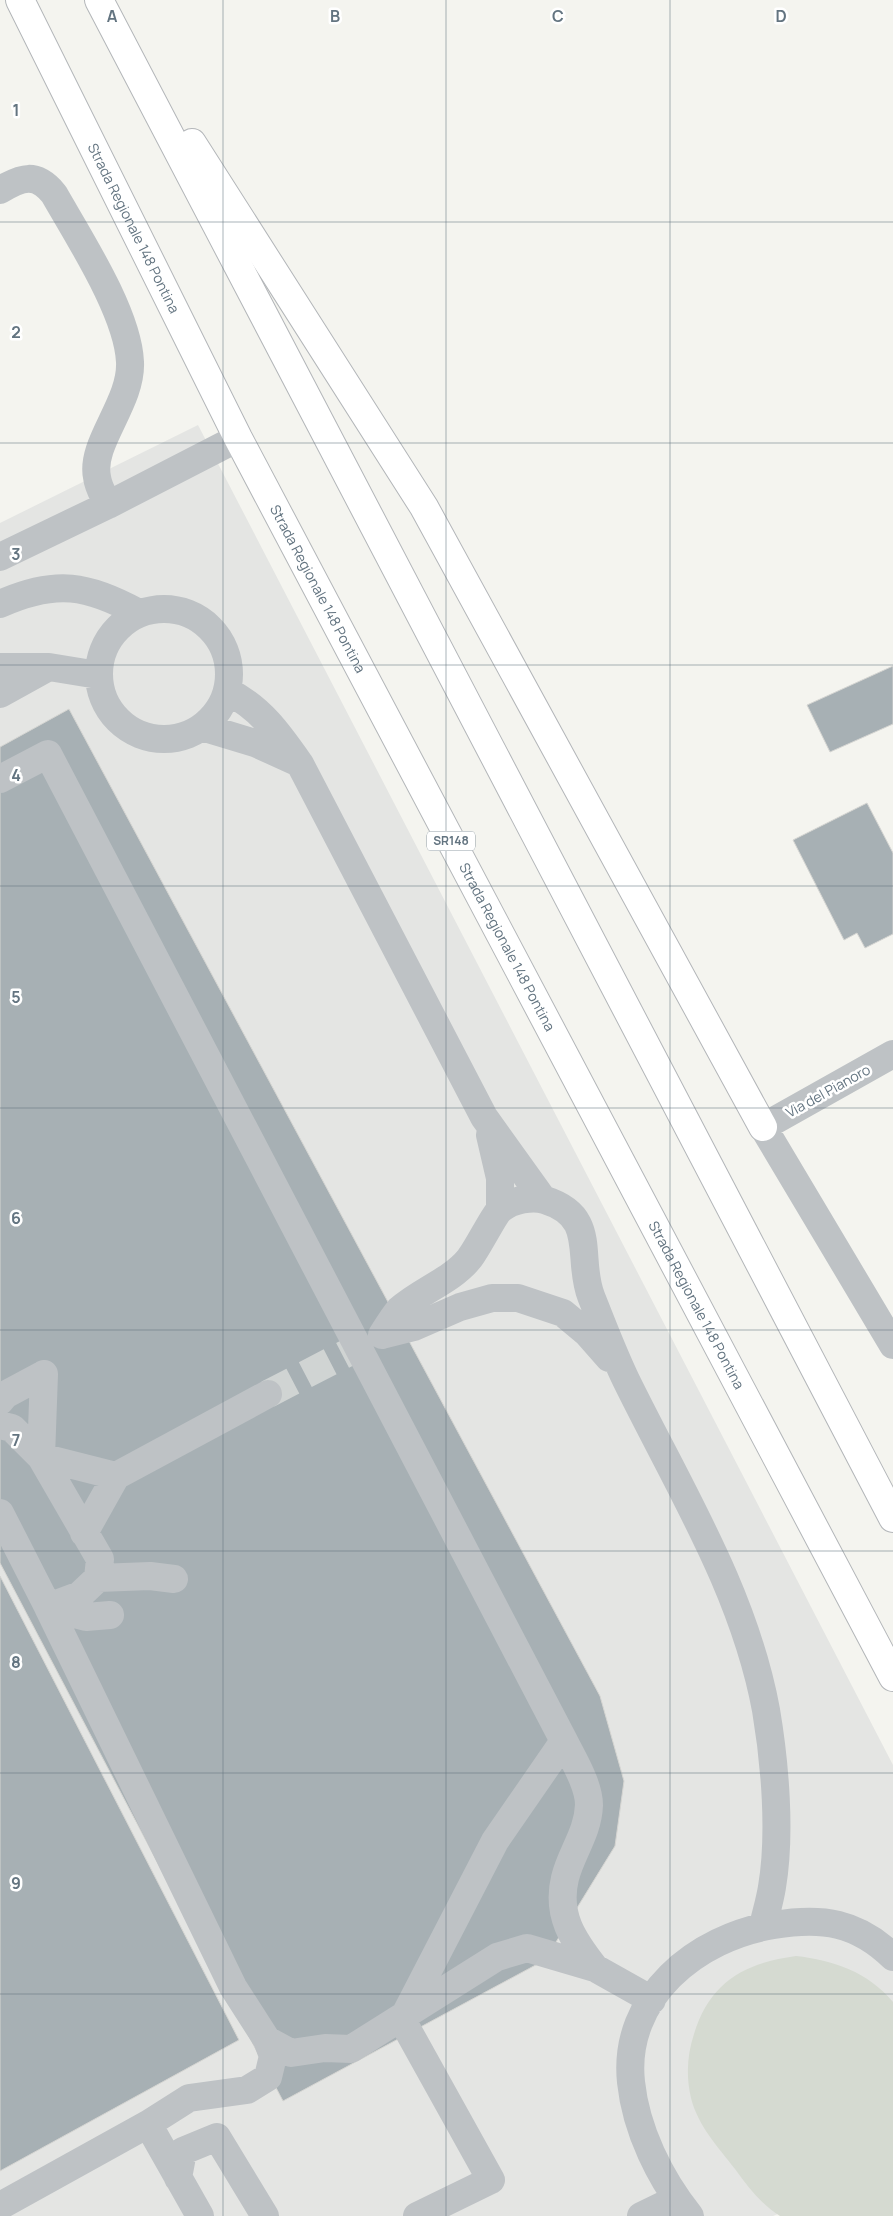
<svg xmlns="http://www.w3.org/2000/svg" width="893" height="2216" font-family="Manrope,sans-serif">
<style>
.built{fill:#e4e5e3}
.green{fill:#d5dad1}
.building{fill:#a7b0b4;stroke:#d5d5d2}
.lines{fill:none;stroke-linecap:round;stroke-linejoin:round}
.minor-tunnel{stroke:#d0d4d3;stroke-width:28;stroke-dasharray:28 14;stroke-linecap:butt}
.highway-casing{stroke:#b3b6b9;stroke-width:30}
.minor{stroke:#bec2c5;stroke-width:28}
.highway{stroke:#fff;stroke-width:28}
.grid{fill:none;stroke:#637480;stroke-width:1;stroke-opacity:0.55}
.labels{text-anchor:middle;stroke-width:5;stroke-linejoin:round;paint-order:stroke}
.shield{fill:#fff;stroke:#929ea6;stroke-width:1}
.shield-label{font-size:12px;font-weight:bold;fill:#637480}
.street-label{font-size:14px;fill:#637480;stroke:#fff}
.grid-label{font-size:16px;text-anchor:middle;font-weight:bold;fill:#637480;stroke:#fff;stroke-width:5;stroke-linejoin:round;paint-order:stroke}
</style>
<rect width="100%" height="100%" fill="#f4f4ef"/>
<path class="built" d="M 198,425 L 893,1765 L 893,2168 L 773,2216 L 0,2216 L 0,523 Z"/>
<path class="green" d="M 796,1956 C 833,1960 868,1972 893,2002 L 893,2216 L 780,2216 C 761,2204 748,2187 735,2169 C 718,2147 698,2126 691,2098 C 686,2077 687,2055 694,2034 C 710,1982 744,1963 796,1956 Z"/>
<path class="building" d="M 893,666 L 893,724 L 830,752 L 807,705 Z
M 69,709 L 600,1696 L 624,1781 L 615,1846 L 545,1960 L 283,2101 L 0,1563 L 0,747 Z
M 867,803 L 893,853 L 893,934 L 865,948 L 857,933 L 844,940 L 793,840 Z
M 0,1576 L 239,2040 L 0,2171 Z"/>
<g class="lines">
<path class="minor-tunnel" d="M 268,1394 L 378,1337"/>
<defs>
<g id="highway">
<path id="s1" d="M 20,0 L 238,438 L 893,1677"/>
<path d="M 99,0 L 893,1518"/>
<path d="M 192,143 L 424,507 L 763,1127"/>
</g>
</defs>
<use href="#highway" class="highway-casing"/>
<path class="minor" d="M 0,190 C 22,177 36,172 54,194 C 79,238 128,313 130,362 C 132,403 90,443 97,477 C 98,487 104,496 108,505
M 0,557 L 108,505 L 238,438
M 0,604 C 56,579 88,585 139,613
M99 674a65 65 0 1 1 130 0a65 65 0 1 1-130 0Z
M 0,667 L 49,667 L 98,675
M 227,691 C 261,708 279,734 300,764 L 484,1117 L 542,1198
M 0,694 L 47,668
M 202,727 L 255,743 L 299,763
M 0,779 L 48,754 L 564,1741 L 495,1841 L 405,2015
M 893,1054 L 763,1127 L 893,1345
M 490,1135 L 500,1178 L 500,1209
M 382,1335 C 387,1327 393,1317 399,1310 C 420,1291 451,1281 469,1259 C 478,1248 494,1214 501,1209 C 512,1200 532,1196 545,1200 C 599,1217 576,1257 591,1296 C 602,1324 613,1353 626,1380 C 679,1488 744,1591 766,1710 C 775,1763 781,1834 772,1887 C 770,1900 766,1913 763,1926
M 382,1335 L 414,1327 L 460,1307 L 492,1298 L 518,1298 L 563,1313 L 587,1333 L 609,1358
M 44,1374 L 41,1457 L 116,1476
M 0,1401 L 5,1395 L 44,1374
M 0,1425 L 12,1428 L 41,1457 L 100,1559 L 98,1578 L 80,1595 L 48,1607 L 0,1513
M 84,1533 L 116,1476 L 268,1394
M 98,1578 L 150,1576 L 174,1579
M 48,1607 L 86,1617 L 110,1615
M 564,1741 C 573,1759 589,1785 589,1805 C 588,1833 571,1853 565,1878 C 556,1915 573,1940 595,1968
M 401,2018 L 491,2180 L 417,2216
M 267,2040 L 291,2053 L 325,2048 L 351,2049 L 497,1957 L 527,1948 L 595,1968 L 652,2000
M 148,2124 L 200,2216
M 178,2178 L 183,2151 L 217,2137 L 265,2216
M 0,2206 L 148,2124 L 189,2098 L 247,2090 L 268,2077 L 273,2056 L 267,2040 L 233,1987 L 48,1607
M 641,2216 L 676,2199
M 690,2216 C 660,2179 636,2130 631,2082 C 622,1997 697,1937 774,1925 C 822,1917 857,1922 893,1957"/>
<use href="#highway" class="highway"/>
</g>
<path class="grid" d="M 223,0 L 223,2216M 446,0 L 446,2216M 670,0 L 670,2216M 0,222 L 893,222M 0,443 L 893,443M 0,665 L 893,665M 0,886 L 893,886M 0,1108 L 893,1108M 0,1330 L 893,1330M 0,1551 L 893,1551M 0,1773 L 893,1773M 0,1994 L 893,1994"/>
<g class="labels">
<rect class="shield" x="427" y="831.5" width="48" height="19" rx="4"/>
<g class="shield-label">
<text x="451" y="845">SR148</text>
</g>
<g class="street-label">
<text dy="5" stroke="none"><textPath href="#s1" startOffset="255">Strada Regionale 148 Pontina</textPath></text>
<text dy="5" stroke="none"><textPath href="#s1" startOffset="660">Strada Regionale 148 Pontina</textPath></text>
<text dy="5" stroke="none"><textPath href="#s1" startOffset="1065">Strada Regionale 148 Pontina</textPath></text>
<text transform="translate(828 1091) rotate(-29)" y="5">Via del Pianoro</text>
<text dy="5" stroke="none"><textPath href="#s1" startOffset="1470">Strada Regionale 148 Pontina</textPath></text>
</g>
</g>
<g class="grid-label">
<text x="112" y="22">A</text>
<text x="335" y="22">B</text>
<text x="558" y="22">C</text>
<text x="781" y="22">D</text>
<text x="16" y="116">1</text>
<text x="16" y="338">2</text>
<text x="16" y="560">3</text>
<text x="16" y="781">4</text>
<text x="16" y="1003">5</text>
<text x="16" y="1224">6</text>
<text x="16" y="1446">7</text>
<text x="16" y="1668">8</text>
<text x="16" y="1889">9</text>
</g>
</svg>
